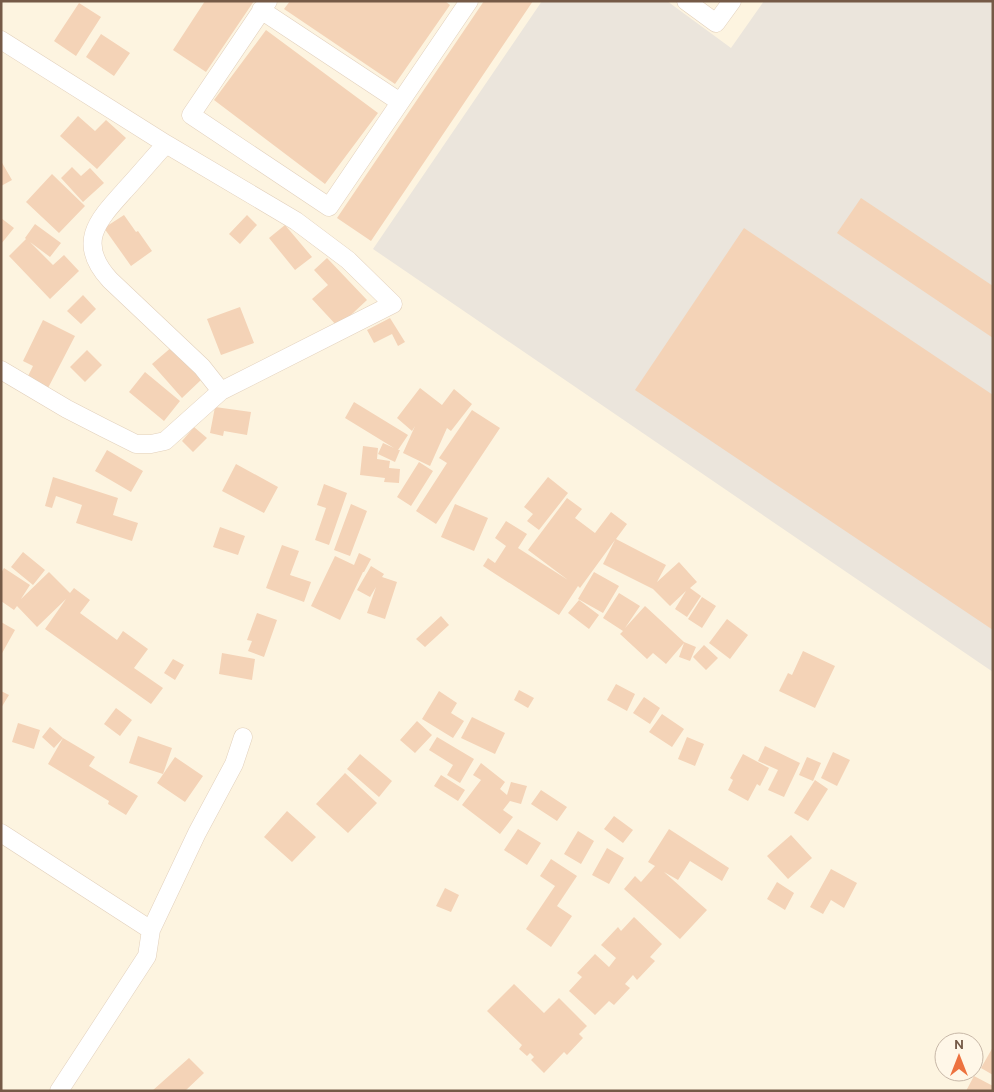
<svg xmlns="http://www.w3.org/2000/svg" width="994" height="1092" font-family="Overpass,sans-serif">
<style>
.industrial{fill:#ebe5dc}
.building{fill:#f4d3b7}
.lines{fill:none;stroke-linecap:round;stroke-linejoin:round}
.minor-casing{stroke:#e2d0bc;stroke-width:19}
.minor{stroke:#fff;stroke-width:18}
</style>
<rect width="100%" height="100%" fill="#fdf4e0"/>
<path class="industrial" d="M 542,1 L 667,1 L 731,48 L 764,1 L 993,1 L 993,672 L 373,249 Z"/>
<path class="building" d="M 205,1 L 254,1 L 206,72 L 173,50 Z
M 290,1 L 445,1 L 450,5 L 395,84 L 284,9 Z
M 484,1 L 533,1 L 371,241 L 337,218 Z
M 79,3 L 101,17 L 76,56 L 54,41 Z
M 266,30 L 378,113 L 325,184 L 214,100 Z
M 101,34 L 130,53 L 114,76 L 86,57 Z
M 78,116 L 95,131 L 106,120 L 126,138 L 97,169 L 60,136 Z
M 1,161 L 12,180 L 1,186 Z
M 72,167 L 81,176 L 90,168 L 104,183 L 83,202 L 61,178 Z
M 52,174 L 85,206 L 59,233 L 26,202 Z
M 861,198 L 993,286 L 993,338 L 837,233 Z
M 124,215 L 136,232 L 138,231 L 152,251 L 131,266 L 104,228 Z
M 247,215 L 257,225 L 240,244 L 229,234 Z
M 1,218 L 14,228 L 1,244 Z
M 35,224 L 61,243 L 50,257 L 30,242 L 53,265 L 64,255 L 79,271 L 50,299 L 9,256 L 26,239 L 25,238 Z
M 285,225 L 312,257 L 295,270 L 269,238 Z
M 744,228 L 993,395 L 993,630 L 635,390 Z
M 327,258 L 367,300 L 338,327 L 312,299 L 328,285 L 314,270 Z
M 83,295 L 96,309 L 81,324 L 67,311 Z
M 240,307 L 254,343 L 221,355 L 207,319 Z
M 390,318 L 405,342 L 398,346 L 392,334 L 374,343 L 367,330 Z
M 43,320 L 75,336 L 48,388 L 27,378 L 33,366 L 23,361 Z
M 173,346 L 202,379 L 182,398 L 152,364 Z
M 87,350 L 102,365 L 85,382 L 70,367 Z
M 145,372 L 180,401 L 164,421 L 129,392 Z
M 420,388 L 442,405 L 454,389 L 472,404 L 451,431 L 447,428 L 430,466 L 403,453 L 415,426 L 412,431 L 397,418 Z
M 354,402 L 408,435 L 398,450 L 400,450 L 395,462 L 378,454 L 383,443 L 394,448 L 345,418 Z
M 215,407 L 251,412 L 247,435 L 224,431 L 223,436 L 210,433 Z
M 472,410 L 500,428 L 436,524 L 416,511 L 447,463 L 439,458 Z
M 194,427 L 207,438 L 193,452 L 182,441 Z
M 363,446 L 378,448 L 377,459 L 390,461 L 389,468 L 400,469 L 399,483 L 384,482 L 385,478 L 360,475 Z
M 107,450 L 143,471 L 131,492 L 95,471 Z
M 419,462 L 433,471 L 411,506 L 397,497 Z
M 236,464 L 278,487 L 264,513 L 222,491 Z
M 53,477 L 118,498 L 113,515 L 138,523 L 132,541 L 76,523 L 82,505 L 56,496 L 52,508 L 45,506 Z
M 548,477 L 568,493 L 539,530 L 527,521 L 533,514 L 524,507 Z
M 324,484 L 347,493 L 329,545 L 315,540 L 326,508 L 317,505 Z
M 567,498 L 582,509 L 575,518 L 595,533 L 611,512 L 627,524 L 616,539 L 666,565 L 657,582 L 679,562 L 697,582 L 690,588 L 701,596 L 687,617 L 675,609 L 686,591 L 670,606 L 653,589 L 603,564 L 615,540 L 580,588 L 578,586 L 559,615 L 483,566 L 488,558 L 495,563 L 506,546 L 495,538 L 506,521 L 527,534 L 518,548 L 568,580 L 528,550 Z
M 351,504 L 367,511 L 350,556 L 334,550 Z
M 455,504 L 488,518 L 474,551 L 441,537 Z
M 220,527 L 245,536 L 238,555 L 213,547 Z
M 282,545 L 299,551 L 290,575 L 311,582 L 304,602 L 266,588 Z
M 23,552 L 45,570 L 33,585 L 11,567 Z
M 359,553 L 371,559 L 364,572 L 363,572 L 340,620 L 311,606 L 335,556 L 354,565 Z
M 371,566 L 384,574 L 382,577 L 397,582 L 385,619 L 367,613 L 376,587 L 370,597 L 357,590 Z
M 4,568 L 30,585 L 21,599 L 49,572 L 70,593 L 74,588 L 90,600 L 80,613 L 117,640 L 123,631 L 148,649 L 134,668 L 163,688 L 151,704 L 45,629 L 66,599 L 37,627 L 17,606 L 14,610 L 1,601 L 1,573 Z
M 594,572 L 619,586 L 603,613 L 578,599 Z
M 619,593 L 640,606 L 625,628 L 645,606 L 684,642 L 696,647 L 690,661 L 679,657 L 684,643 L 666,664 L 653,653 L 647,659 L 620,634 L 623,631 L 603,618 Z
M 702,597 L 716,606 L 702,628 L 688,619 Z
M 579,600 L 599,615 L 589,629 L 568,613 Z
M 257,613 L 277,620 L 264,657 L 248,651 L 252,641 L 247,640 Z
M 441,616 L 449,625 L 425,647 L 416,639 Z
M 727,619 L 748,635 L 730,659 L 709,643 Z
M 1,622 L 15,630 L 1,655 Z
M 704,645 L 718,658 L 706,670 L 693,657 Z
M 803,651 L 835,666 L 815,708 L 779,691 L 788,673 L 792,675 Z
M 222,653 L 255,659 L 252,680 L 219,674 Z
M 173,659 L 184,665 L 175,680 L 164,673 Z
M 616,684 L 635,694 L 627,711 L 607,700 Z
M 519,690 L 534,698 L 528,708 L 514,700 Z
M 1,691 L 9,695 L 1,708 Z
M 439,691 L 457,703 L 451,713 L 464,721 L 453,738 L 422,719 Z
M 644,697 L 660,708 L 650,724 L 633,713 Z
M 116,708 L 132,720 L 120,736 L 104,724 Z
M 662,714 L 684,729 L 672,747 L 649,732 Z
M 472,717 L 505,733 L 495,754 L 461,738 Z
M 417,721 L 432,735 L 415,753 L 400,740 Z
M 18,723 L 40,730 L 34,749 L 12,742 Z
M 50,727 L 63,738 L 54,748 L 42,737 Z
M 138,736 L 172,748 L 163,774 L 129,763 Z
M 437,737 L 474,759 L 460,783 L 447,775 L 453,765 L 429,750 Z
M 687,737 L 704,744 L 695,766 L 678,759 Z
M 63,738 L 95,757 L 89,766 L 138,796 L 126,815 L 108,804 L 109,801 L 48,764 Z
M 765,746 L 800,763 L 784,797 L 768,790 L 778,770 L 758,761 Z
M 833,752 L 850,760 L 837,786 L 821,778 Z
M 360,754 L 392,781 L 379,797 L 347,769 Z
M 743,754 L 769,768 L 760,786 L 757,784 L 748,801 L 728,790 L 733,780 L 730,778 Z
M 175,757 L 203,776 L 185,802 L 157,783 Z
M 807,757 L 821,763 L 813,781 L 799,775 Z
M 481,763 L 505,782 L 500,789 L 507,795 L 511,782 L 527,786 L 521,804 L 510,801 L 503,810 L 513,817 L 500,834 L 462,805 L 481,780 L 473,775 Z
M 345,773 L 377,803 L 348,833 L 316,804 Z
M 441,775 L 465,790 L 458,801 L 434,786 Z
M 815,780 L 828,789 L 808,821 L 794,813 Z
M 541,790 L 567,807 L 557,821 L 531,804 Z
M 287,811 L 316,837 L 292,862 L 264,837 Z
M 614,816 L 633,830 L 623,843 L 604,829 Z
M 518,829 L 541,843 L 527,865 L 504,850 Z
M 669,829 L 729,868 L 722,881 L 690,861 L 678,880 L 664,872 L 707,910 L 680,939 L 624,889 L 635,876 L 641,882 L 655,866 L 648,862 Z
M 578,831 L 594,841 L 581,864 L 564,854 Z
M 791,835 L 812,858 L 788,879 L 767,856 Z
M 607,848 L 624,858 L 609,884 L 592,875 Z
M 551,859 L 577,876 L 557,906 L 572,916 L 551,947 L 526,929 L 555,886 L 540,876 Z
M 831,869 L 857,883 L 844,908 L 831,900 L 823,914 L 810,907 Z
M 777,882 L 794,893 L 785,910 L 767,899 Z
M 445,888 L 459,895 L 451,912 L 436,906 Z
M 634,917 L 662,944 L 650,957 L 655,961 L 637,980 L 633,975 L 625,984 L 630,988 L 614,1005 L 609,1001 L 595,1015 L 569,991 L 582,977 L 577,973 L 595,954 L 609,967 L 616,958 L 601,945 L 618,927 L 621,931 Z
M 514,984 L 544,1013 L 559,998 L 587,1026 L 579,1034 L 583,1038 L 567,1055 L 564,1052 L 544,1073 L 531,1060 L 534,1057 L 530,1053 L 527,1056 L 519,1049 L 522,1045 L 487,1011 Z
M 993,1047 L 993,1075 L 981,1068 Z
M 189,1058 L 204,1073 L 185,1091 L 152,1091 Z
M 974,1076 L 993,1086 L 993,1091 L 966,1091 Z"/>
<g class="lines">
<defs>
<path id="minor" d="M 268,1 L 191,115 L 329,207 L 469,1
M 686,1 L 716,23 L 732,1
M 261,10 L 400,102
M 1,40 L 166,144 L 296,221 L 348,260 L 393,304 L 221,391 L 165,441 L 151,444 L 136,444 L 104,428 L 67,409 L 1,370
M 166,144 C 152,159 139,175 125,190 C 97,221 76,243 110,280 L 202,367 L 221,391
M 1,833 L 151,930
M 59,1091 L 147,956 L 151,930 L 197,833 L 234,764 L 243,737"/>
</defs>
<use href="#minor" class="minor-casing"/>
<use href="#minor" class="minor"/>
</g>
<rect width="994" height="1092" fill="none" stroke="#755a47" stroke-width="5"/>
<g transform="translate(959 1057)"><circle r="24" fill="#fff7e8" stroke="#c8b8a8"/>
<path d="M0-4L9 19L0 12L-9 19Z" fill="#ed723f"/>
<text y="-8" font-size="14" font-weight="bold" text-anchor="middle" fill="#755a47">N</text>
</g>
</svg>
